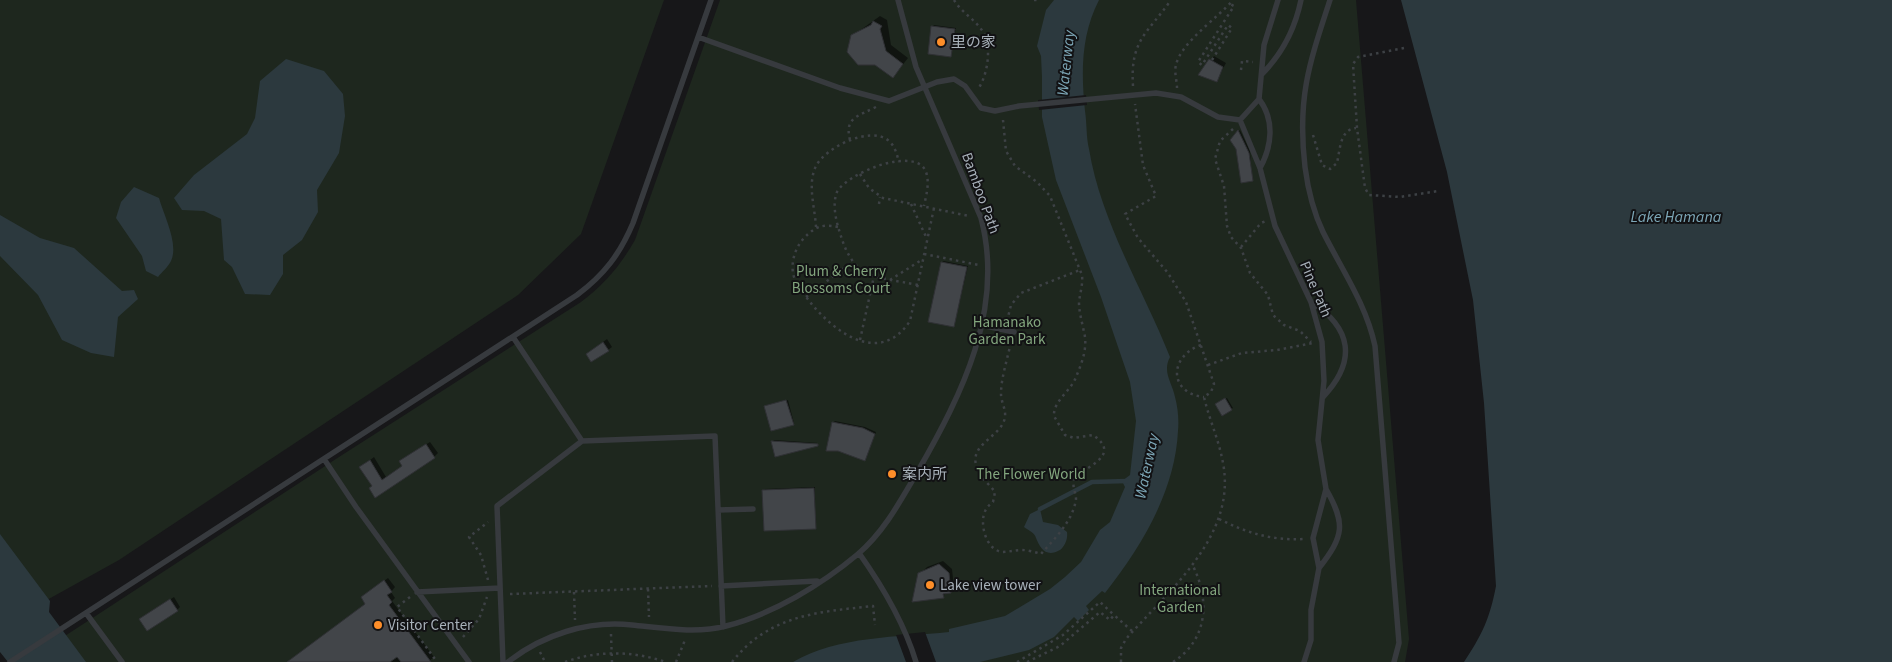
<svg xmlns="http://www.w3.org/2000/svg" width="1892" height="662" font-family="'Source Sans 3','Noto Sans JP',sans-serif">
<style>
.green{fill:#1e271e}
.water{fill:#2c393e}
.pier{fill:#171719}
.shadow{fill:#0007}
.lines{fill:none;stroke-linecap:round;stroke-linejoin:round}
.stream{stroke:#2c393e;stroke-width:4.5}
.building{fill:#424549;stroke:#303135}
.path{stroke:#3d4145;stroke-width:2.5;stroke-dasharray:2.5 4;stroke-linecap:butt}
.lane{stroke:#373a3e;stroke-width:5.5}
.poi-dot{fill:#fe8e29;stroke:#121214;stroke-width:2}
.labels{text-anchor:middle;stroke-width:4;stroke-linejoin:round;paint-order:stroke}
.poi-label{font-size:15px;fill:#a8b1ba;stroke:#121214;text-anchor:start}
.street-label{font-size:15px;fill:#a8b1ba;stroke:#121214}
.park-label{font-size:15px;fill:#83a67e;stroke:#121214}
.water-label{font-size:16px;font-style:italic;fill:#7da7b7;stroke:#121214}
</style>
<rect width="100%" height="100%" fill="#171719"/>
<path class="green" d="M 0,0 L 664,0 L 581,234 L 518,295 L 119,560 L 0,626 Z
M 720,0 L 1356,0 L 1409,639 L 1405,662 L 25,662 L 339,457 L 581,302 C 605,284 620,266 635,240 Z"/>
<path class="water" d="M 1054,0 L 1099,0 C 1081,35 1081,72 1085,111 C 1087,124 1086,136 1089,149 C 1101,222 1143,289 1170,357 C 1162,372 1172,382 1175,397 C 1178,408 1179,420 1178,431 C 1175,492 1141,547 1105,593 L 1102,591 L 1086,606 L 1089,610 L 1078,621 L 1074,617 L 1054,637 L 1029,650 L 980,662 L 793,662 C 837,636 899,637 949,632 L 949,629 L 1005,616 L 1050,589 L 1065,577 L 1081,562 L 1100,530 L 1110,522 L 1125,487 L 1122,481 L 1130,475 L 1136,421 L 1130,382 L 1101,297 L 1056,180 L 1042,117 L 1042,77 L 1041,56 L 1037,46 L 1046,10 Z
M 1401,0 L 1892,0 L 1892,662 L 1464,662 C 1482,635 1490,618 1496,586 L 1484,403 L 1473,300 L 1447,172 Z
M 286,59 L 324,71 L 343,94 L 345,116 L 339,153 L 317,190 L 318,212 L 302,240 L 283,255 L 283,274 L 270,295 L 245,294 L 232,267 L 224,260 L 221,219 L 204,211 L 182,210 L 174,198 L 194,175 L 247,134 L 255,118 L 260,81 Z
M 134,187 L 159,198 C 164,216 179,244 171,261 C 168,267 162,272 158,277 L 146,271 L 142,256 L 116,218 L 121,202 Z
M 0,215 L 40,238 L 74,248 L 122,291 L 134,290 L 138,299 L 118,317 L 114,357 L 91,353 L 62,340 L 38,295 L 0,256 Z
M 1040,509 L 1043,522 L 1058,525 L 1067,532 C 1068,539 1065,546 1060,550 C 1046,558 1040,548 1036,538 C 1035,533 1028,530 1024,527 L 1030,514 Z
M 0,534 L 50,601 L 49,612 L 86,662 L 8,662 L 0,652 Z"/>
<path class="pier" d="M 1086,95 L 1087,105 L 1039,110 L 1038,100 Z
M 925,632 L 936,662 L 906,662 L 896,635 Z"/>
<path class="shadow" d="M 880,16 L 887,20 L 891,45 L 908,58 L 893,77 L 852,36 Z
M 934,25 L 956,28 L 951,56 L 932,27 Z
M 1214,56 L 1226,63 L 1217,80 L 1200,75 Z
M 1240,130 L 1250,151 L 1252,180 L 1231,140 Z
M 944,261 L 968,266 L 954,326 L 942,262 Z
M 607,339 L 612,347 L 608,350 L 587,354 Z
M 1227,398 L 1233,408 L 1231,409 L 1218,403 Z
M 788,400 L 794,423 L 793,424 L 767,405 Z
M 835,421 L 865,427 L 876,432 L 866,458 L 833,423 Z
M 774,440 L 819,443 L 772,442 Z
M 430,442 L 438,453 L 434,457 L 373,486 L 361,467 L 374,457 L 386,477 L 403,466 L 404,458 Z
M 815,487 L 815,528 L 764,491 L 765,489 Z
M 943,561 L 952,569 L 954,588 L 946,592 L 943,597 L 918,576 L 927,567 Z
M 388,578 L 395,587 L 391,592 L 395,598 L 392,601 L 434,657 L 428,662 L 296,662 L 366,603 L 366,594 Z
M 174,597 L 180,607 L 177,610 L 144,616 Z"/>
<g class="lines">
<path class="stream" d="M 1040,509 L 1092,482 L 1127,481"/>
</g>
<path class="building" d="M 873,21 L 882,26 L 880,29 L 886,51 L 903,64 L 893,78 L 875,65 L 858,65 L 847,52 L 851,35 L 871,25 Z
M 931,26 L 955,29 L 951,57 L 928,54 Z
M 1209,59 L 1223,67 L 1217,82 L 1198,75 Z
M 1238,130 L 1249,153 L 1253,181 L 1241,183 L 1236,149 L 1230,140 Z
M 941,262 L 967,267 L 954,327 L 928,322 Z
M 603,342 L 609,351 L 591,362 L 586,354 Z
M 1225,398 L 1232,410 L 1222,416 L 1215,404 Z
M 786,400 L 794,425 L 771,431 L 764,406 Z
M 832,422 L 863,428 L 875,434 L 865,461 L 838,451 L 826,451 Z
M 771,441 L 818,444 L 818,446 L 775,457 Z
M 426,444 L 435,458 L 375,498 L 369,488 L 372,486 L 359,467 L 370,460 L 382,480 L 402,466 L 399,461 Z
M 814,488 L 816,529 L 764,531 L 762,490 Z
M 939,564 L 949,573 L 951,593 L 943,594 L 944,598 L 912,602 L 918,573 Z
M 384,580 L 392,592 L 387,595 L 392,602 L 389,605 L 431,662 L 401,662 L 397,657 L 390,662 L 287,662 L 365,604 L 361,597 Z
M 170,599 L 178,611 L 147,631 L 139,619 Z"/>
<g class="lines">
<path class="path" d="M 954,0 C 961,12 973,18 981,29 C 993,43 988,75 978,89
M 1034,0 L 1037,0
M 1404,48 L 1358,57 L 1353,64 L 1357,128 L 1365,188 L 1369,195 L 1400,197 L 1438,191
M 1212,60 L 1232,28 L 1228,25 L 1202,65 L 1198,62 L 1234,6 L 1230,4
M 1241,70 L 1242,61 L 1253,62
M 1133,86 C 1130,40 1147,34 1171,0
M 1177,88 C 1177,81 1174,72 1176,65 C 1181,42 1219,17 1233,0
M 1003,120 L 1006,151 L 1015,166 L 1037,182 L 1050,196 L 1082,275 C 1083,285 1080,293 1079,302 C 1079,312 1082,322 1084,332 C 1088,347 1082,363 1076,377 C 1071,391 1053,401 1054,416 L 1065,435 L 1074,438 L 1093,435 C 1125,457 1079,468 1074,480 C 1072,487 1076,493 1076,499 C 1073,521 1055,538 1041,554 C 1035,552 1028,550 1022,550 C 1015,550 1009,552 1002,552 C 989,550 983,534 983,522 C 983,513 986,507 993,502 L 995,492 C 991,486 984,481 980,474 C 962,444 1002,439 1005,417 C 1006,409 1001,402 1001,394 C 1001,377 1008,358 1011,341
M 1233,129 L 1220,141 L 1215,159 L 1224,186 L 1227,226 L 1231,237 L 1241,248 L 1250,273 L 1268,295 L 1273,315 L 1284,325 L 1300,331 L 1311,342
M 1313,135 L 1322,165 L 1330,169 L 1337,163 C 1340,150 1340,129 1356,128
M 850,140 C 844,117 859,116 876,107
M 860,174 L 869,188 L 883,198 L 969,216
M 879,204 L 880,197
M 911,204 L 927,239
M 816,227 C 815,208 807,184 816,166 C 826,147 871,125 889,141 C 895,146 897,155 899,162
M 838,227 C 822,224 816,226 804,238 C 796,247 791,260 793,273 C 795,284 803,293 810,302 C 835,333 880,366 910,321 L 934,208
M 1241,247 L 1261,223 L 1266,221
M 924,254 L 979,265
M 890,280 L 923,259
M 918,285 C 875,276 854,281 840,233 C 836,221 832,204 837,192 C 847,173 916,145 926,172 C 930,183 926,196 924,206
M 806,297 L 852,262
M 1007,321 L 1011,305 L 1021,293 L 1080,270
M 860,340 L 874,276
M 1201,345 C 1169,356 1168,393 1204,397
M 1208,365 L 1242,353 L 1277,350 L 1313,343
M 1219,519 C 1247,533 1273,541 1304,539
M 488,580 L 481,555 L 469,537 L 488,522
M 648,589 L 649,617
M 574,592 L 575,620
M 510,594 L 712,586
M 410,597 L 397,607 L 437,662
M 611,634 L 612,662
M 463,637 L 479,619 L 487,597
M 540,652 L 545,662
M 565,662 C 598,650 633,651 666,662
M 676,662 L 685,640
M 732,662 C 769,615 817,612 873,606 L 875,625
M 1017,662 L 1063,635 L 1100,602 L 1114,615
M 1027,662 L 1060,646 L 1100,612 L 1110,620 L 1114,615 L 1132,631
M 1121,662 L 1121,648 L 1126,639 C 1169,590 1237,536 1223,463 C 1219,440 1209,419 1204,397 L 1211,392 L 1214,384 L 1186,302 L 1168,273 L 1138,238 L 1125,214 L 1156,196 L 1143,165 L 1135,104
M 1173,662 C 1208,640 1210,600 1193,566"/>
<path class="lane" d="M 1330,0 C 1309,64 1297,98 1305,167 C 1308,190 1313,211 1323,232 C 1342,270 1366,304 1375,346 L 1399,643 L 1394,662
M 698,37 L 840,88 L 889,101 L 937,82 L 954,79 L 965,86 L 981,108 L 995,111 L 1019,106 L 1156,93 L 1181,97 L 1218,117 L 1240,120
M 1262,74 C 1282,54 1295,29 1301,0
M 1259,99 C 1275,120 1272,146 1260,168
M 1240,120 L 1260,168 L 1275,226 L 1311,302 L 1322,342 L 1324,381 L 1318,440 L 1326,489 L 1313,538 L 1319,568 L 1311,610 L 1311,640 L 1304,662
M 1240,120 L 1259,99 L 1264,45 L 1278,0
M 1311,302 C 1352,328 1357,361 1323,397
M 981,325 L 1014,332
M 513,337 L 582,441
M 324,459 L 356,507 L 469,662
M 718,510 L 753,509
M 859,553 C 883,587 904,622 916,662
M 1319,568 C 1344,536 1346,524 1326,489
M 721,586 L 817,581
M 417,592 L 500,588
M 86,613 L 122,662
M 10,662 L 577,295 C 604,275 620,254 633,223 L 711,0
M 503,662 L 497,506 L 582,441 L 715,436 L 723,627
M 508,662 C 542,635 588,620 632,625 C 662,628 696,634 726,626 C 773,614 821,585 858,554 C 884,532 901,500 918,471 C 962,394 1005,309 981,218 L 916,67 L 898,0"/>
</g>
<g class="poi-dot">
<circle cx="941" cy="42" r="5"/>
<circle cx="892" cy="474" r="5"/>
<circle cx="930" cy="585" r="5"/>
<circle cx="378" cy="625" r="5"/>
</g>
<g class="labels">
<g class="poi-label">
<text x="951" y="47">里の家</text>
<text x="902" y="479">案内所</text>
<text x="940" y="590">Lake view tower</text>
<text x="388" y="630">Visitor Center</text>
</g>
<g class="street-label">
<text transform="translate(981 193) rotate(70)" y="5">Bamboo Path</text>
<text transform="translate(1316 289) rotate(67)" y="5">Pine Path</text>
</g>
<g class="park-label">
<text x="841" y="276">Plum &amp; Cherry<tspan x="841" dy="17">Blossoms Court</tspan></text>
<text x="1007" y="327">Hamanako<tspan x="1007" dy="17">Garden Park</tspan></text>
<text x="1031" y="479">The Flower World</text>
<text x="1180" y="595">International<tspan x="1180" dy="17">Garden</tspan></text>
</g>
<g class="water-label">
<text transform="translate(1065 63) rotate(-84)" y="6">Waterway</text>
<text x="1676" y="222">Lake Hamana</text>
<text transform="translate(1146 466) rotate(-78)" y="6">Waterway</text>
</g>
</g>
</svg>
